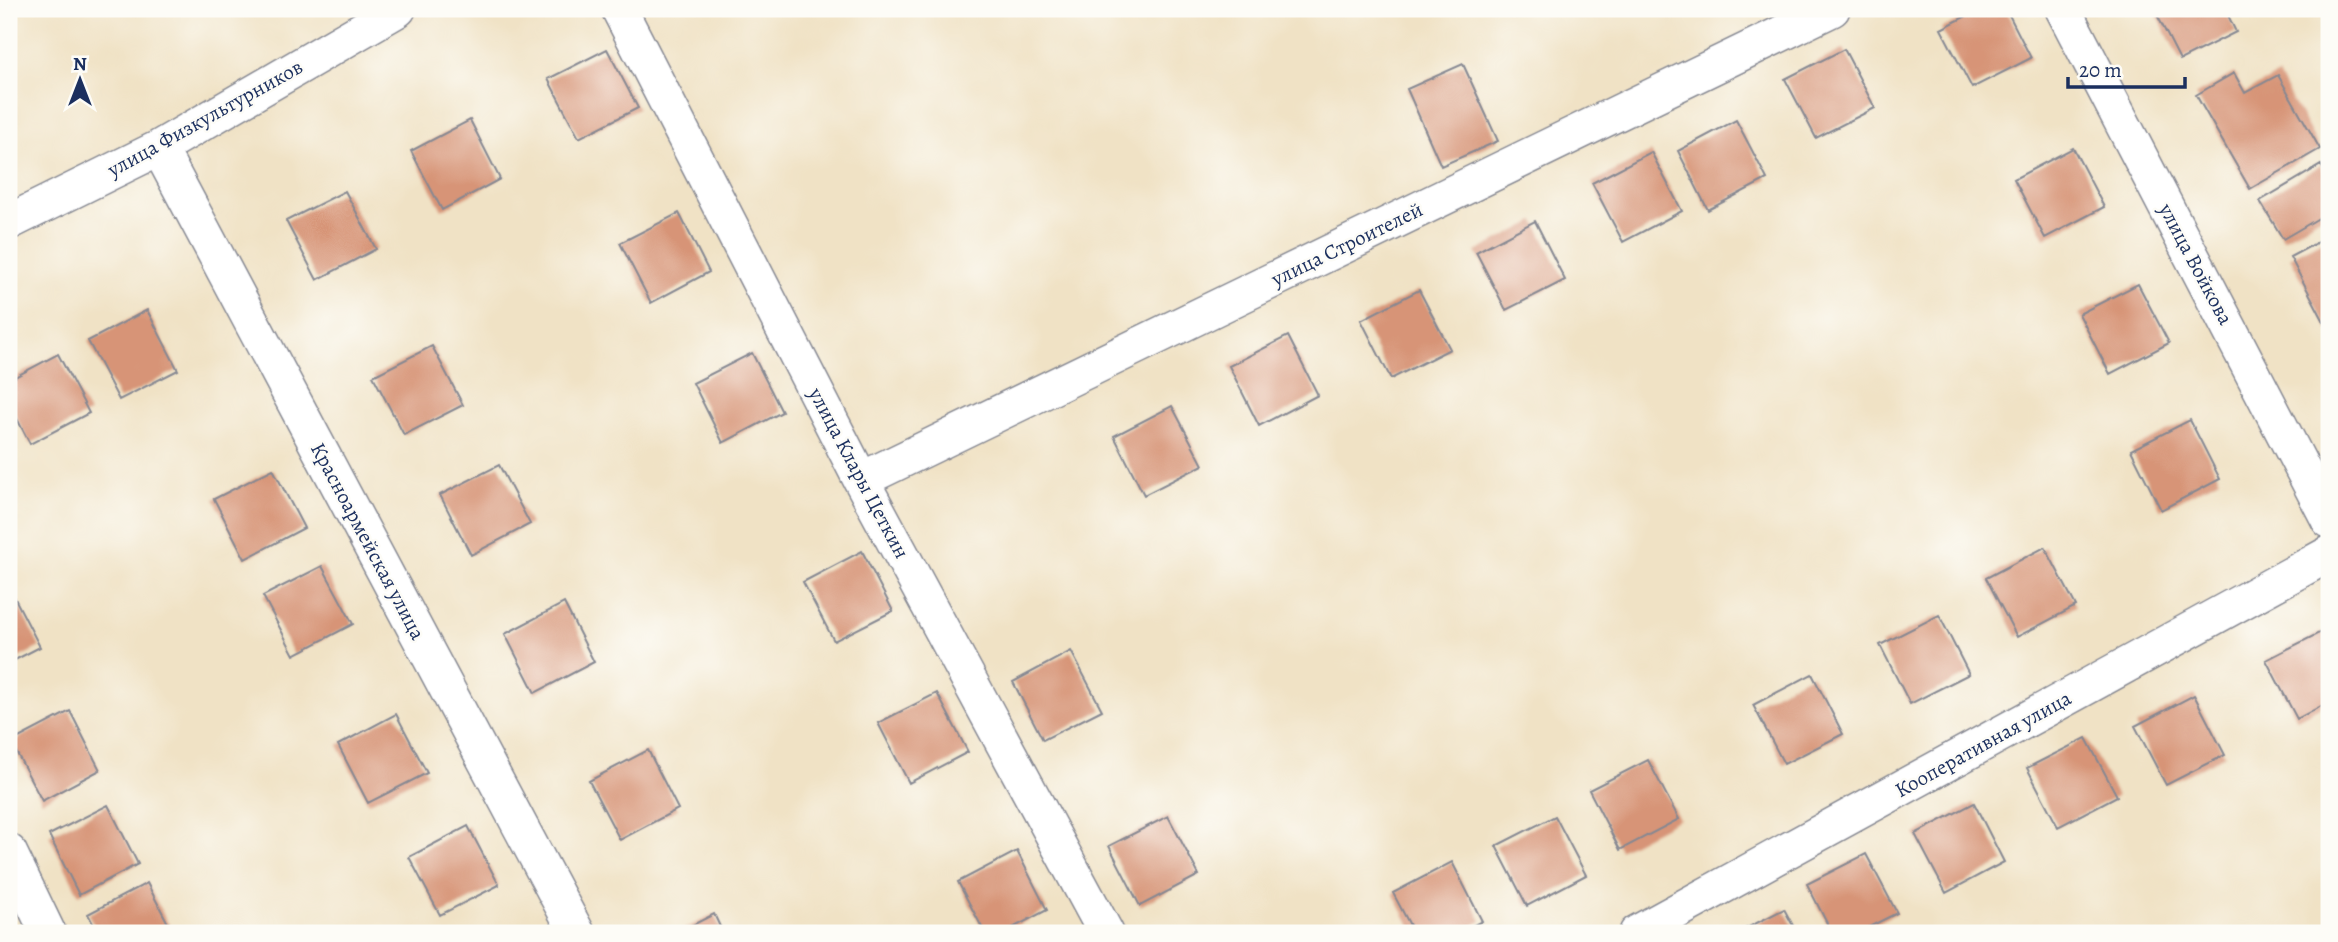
<svg xmlns="http://www.w3.org/2000/svg" width="2338" height="942" font-family="Alegreya,serif">
<style>
.building{fill:#d79477}
.lines{fill:none;stroke-linecap:round;stroke-linejoin:round}
.minor-casing{stroke:#868892;stroke-width:38}
.minor{stroke:#fff;stroke-width:35}
.labels{text-anchor:middle;stroke-width:5;stroke-linejoin:round;paint-order:stroke}
.street-label{font-size:21px;fill:#1b2f5e;stroke:#fdfcf7}
</style>
<rect width="100%" height="100%" fill="#fdfcf7"/>
<filter id="ink" filterUnits="userSpaceOnUse"><feTurbulence type="fractalNoise" baseFrequency=".0143" numOctaves="2"/><feDisplacementMap in="SourceGraphic" scale="14" xChannelSelector="R" yChannelSelector="G"/><feConvolveMatrix kernelMatrix="1 2 1 2 8 2 1 2 1" color-interpolation-filters="sRGB"/></filter>
<filter id="wash" filterUnits="userSpaceOnUse"><feTurbulence type="fractalNoise" baseFrequency=".00686" numOctaves="4" result="noise"/><feDisplacementMap in="SourceGraphic" scale="28" xChannelSelector="R" yChannelSelector="G"/><feGaussianBlur stdDeviation="1.57" result="paint"/><feColorMatrix in="noise" values="0 0 0 0 0 0 0 0 0 0 0 0 0 0 0 0 0 1.4 0 .05"/><feComposite in="paint" operator="in"/></filter>
<g filter="url(#wash)">
<rect width="100%" height="100%" fill="#f0e2c5"/>
<g id="blocks">
<path class="building" d="M 1980,9 L 2006,9 L 2031,58 L 1972,88 L 1941,29 Z
M 2154,9 L 2225,9 L 2236,32 L 2180,60 Z
M 607,49 L 638,108 L 579,138 L 548,79 Z
M 1844,49 L 1875,108 L 1816,138 L 1785,79 Z
M 1463,64 L 1498,141 L 1441,166 L 1407,89 Z
M 2234,73 L 2245,93 L 2278,75 L 2320,149 L 2250,189 L 2196,95 Z
M 470,120 L 500,179 L 442,210 L 411,151 Z
M 1736,120 L 1767,179 L 1708,210 L 1678,151 Z
M 2073,148 L 2104,207 L 2045,238 L 2014,179 Z
M 1651,152 L 1682,211 L 1623,242 L 1592,183 Z
M 2321,165 L 2329,179 L 2329,212 L 2283,239 L 2260,201 Z
M 345,191 L 376,249 L 317,280 L 286,221 Z
M 679,213 L 709,272 L 651,303 L 620,243 Z
M 1535,221 L 1565,280 L 1506,310 L 1476,252 Z
M 2329,236 L 2329,331 L 2290,257 Z
M 2138,284 L 2169,343 L 2110,374 L 2079,314 Z
M 1419,290 L 1450,349 L 1391,379 L 1361,320 Z
M 147,310 L 178,370 L 119,400 L 88,341 Z
M 1288,336 L 1318,395 L 1259,426 L 1229,366 Z
M 432,346 L 463,405 L 404,435 L 373,376 Z
M 752,353 L 782,412 L 723,443 L 693,383 Z
M 58,354 L 89,413 L 30,444 L 9,403 L 9,380 Z
M 1172,406 L 1203,465 L 1144,495 L 1114,436 Z
M 2190,420 L 2220,479 L 2161,510 L 2131,450 Z
M 499,465 L 530,524 L 471,555 L 440,495 Z
M 273,469 L 304,528 L 245,559 L 214,499 Z
M 2045,547 L 2076,606 L 2017,637 L 1986,578 Z
M 862,551 L 893,611 L 834,641 L 803,582 Z
M 322,566 L 353,624 L 294,655 L 263,596 Z
M 9,587 L 40,647 L 9,663 Z
M 564,603 L 594,662 L 535,693 L 505,634 Z
M 1939,615 L 1969,674 L 1910,704 L 1880,645 Z
M 2325,630 L 2329,638 L 2329,702 L 2297,719 L 2266,660 Z
M 1071,651 L 1102,710 L 1043,740 L 1013,682 Z
M 1812,674 L 1843,734 L 1784,764 L 1753,705 Z
M 937,693 L 968,752 L 909,783 L 878,723 Z
M 2194,695 L 2225,755 L 2166,785 L 2135,726 Z
M 70,711 L 100,770 L 42,801 L 11,742 Z
M 396,714 L 427,773 L 368,803 L 338,745 Z
M 2086,738 L 2117,796 L 2058,827 L 2027,768 Z
M 648,750 L 678,809 L 620,840 L 589,781 Z
M 1648,760 L 1679,819 L 1620,850 L 1589,790 Z
M 1974,803 L 2004,862 L 1946,893 L 1915,834 Z
M 108,805 L 138,864 L 79,895 L 49,835 Z
M 1168,816 L 1199,875 L 1140,906 L 1109,846 Z
M 1555,816 L 1586,875 L 1527,906 L 1496,846 Z
M 468,826 L 499,885 L 440,915 L 409,857 Z
M 1017,851 L 1047,910 L 1003,933 L 985,933 L 958,882 Z
M 1866,854 L 1897,913 L 1857,933 L 1832,933 L 1807,884 Z
M 1452,862 L 1482,921 L 1459,933 L 1414,933 L 1393,893 Z
M 147,883 L 173,933 L 98,933 L 88,914 Z
M 1784,909 L 1797,933 L 1737,933 Z
M 714,914 L 723,933 L 677,933 Z"/>
</g>
</g>
<g filter="url(#ink)">
<use href="#blocks" fill-opacity="0" stroke="#868892" stroke-width="2"/>
<g class="lines">
<defs>
<path id="minor" d="M 619,9 L 861,480 L 1106,933
M 2063,9 L 2329,520
M 159,148 L 577,933
M 9,222 L 159,148 L 398,9
M 861,480 L 1832,9
M 9,852 L 48,933
M 1637,933 L 2329,554"/>
</defs>
<use href="#minor" class="minor-casing"/>
<use href="#minor" class="minor"/>
</g>
</g>
<g class="labels">
<g class="street-label">
<text transform="translate(205 118) rotate(-29)" y="7">улица Физкультурников</text>
<text transform="translate(1347 244) rotate(-26)" y="7">улица Строителей</text>
<text transform="translate(2196 264) rotate(62)" y="7">улица Войкова</text>
<text transform="translate(859 473) rotate(62)" y="7">улица Клары Цеткин</text>
<text transform="translate(368 541) rotate(62)" y="7">Красноармейская улица</text>
<text transform="translate(1983 744) rotate(-29)" y="7">Кооперативная улица</text>
</g>
</g>
<rect width="2338" height="942" fill="none" stroke="#fdfcf7" stroke-width="35"/>
<g transform="translate(80 80)" stroke="#fdfcf7" stroke-width="5" paint-order="stroke">
<path d="M0-5L12 26L0 18L-12 26Z" fill="#1b2f5e"/>
<text y="-10" font-size="19" font-weight="bold" text-anchor="middle" fill="#1b2f5e">N</text>
</g>
<path d="M2068 77v10h117v-10" fill="none" stroke="#1b2f5e" stroke-width="3.5"/>
<text x="2079" y="77" font-size="21" fill="#1b2f5e" stroke="#fdfcf7" stroke-width="5" paint-order="stroke">20 m</text>
</svg>
